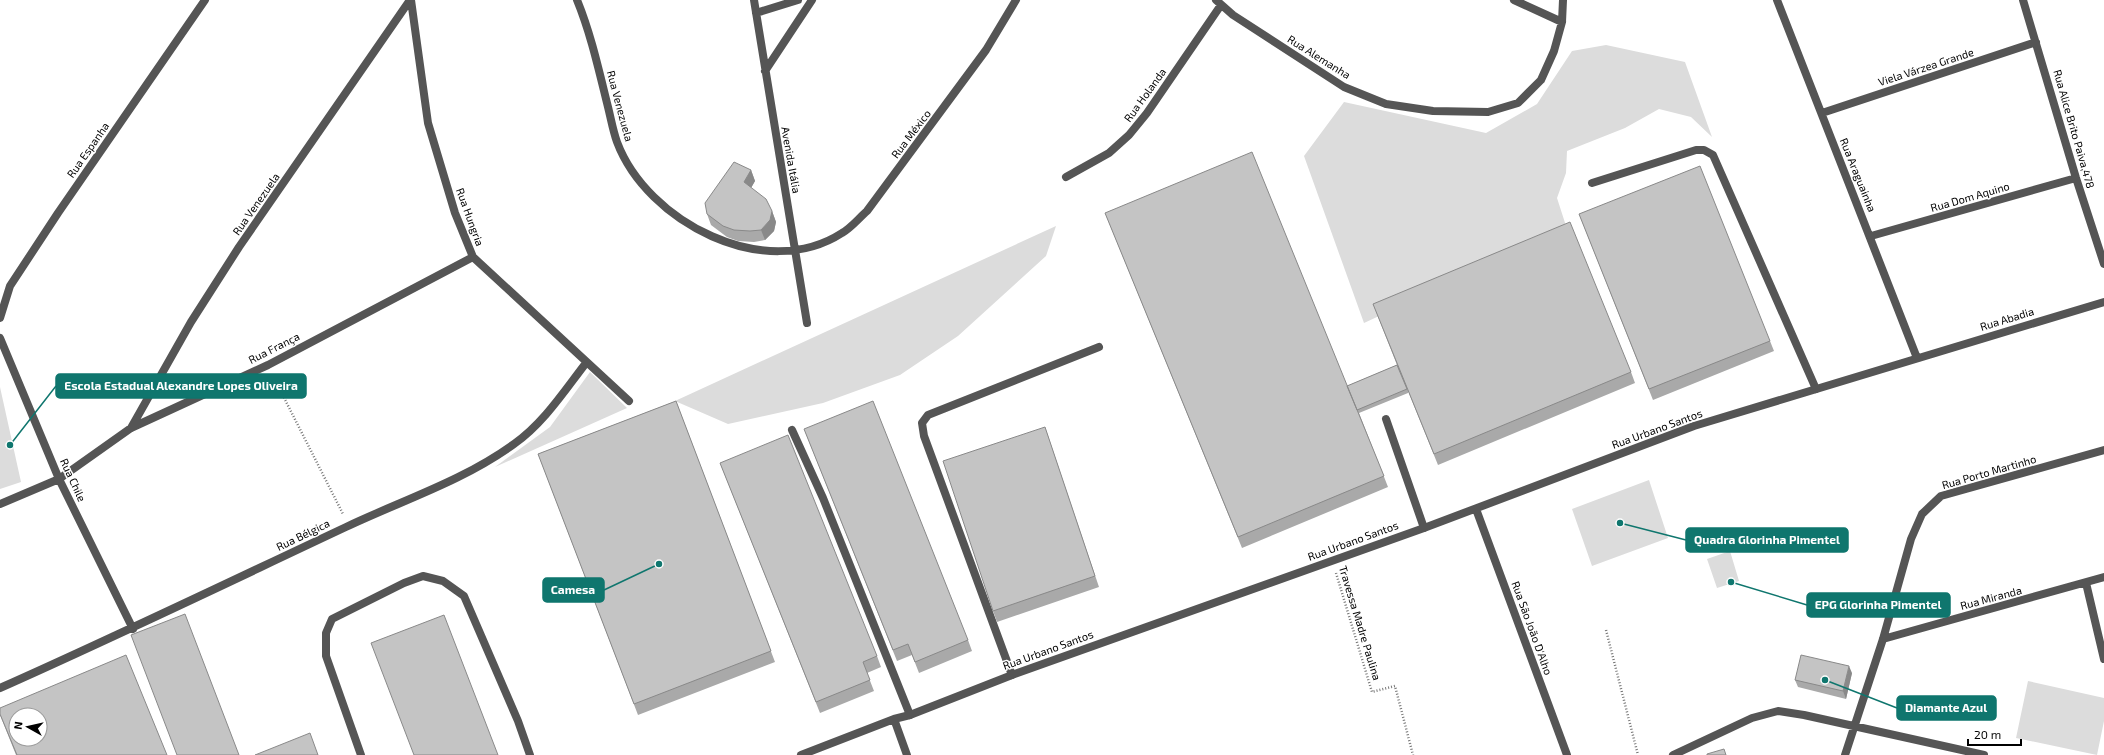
<svg xmlns="http://www.w3.org/2000/svg" width="2104" height="755" font-family="'Exo 2',sans-serif">
<style>
.green{fill:#dcdcdc}
.lines{fill:none;stroke-linecap:round;stroke-linejoin:round}
.path{stroke:#777;stroke-width:2.5;stroke-dasharray:1 2;stroke-linecap:butt}
.lane{stroke:#555;stroke-width:8}
.street{stroke:#555;stroke-width:8}
.wall{fill:#a9a9a9}
.shaded-wall{fill:#898989}
.building{fill:#c4c4c4;stroke:#898989;fill-rule:evenodd}
.labels{text-anchor:middle;stroke-width:3;stroke-linejoin:round;paint-order:stroke}
.street-label{font-size:11px;fill:#000;stroke:#fff}
.leader{fill:none;stroke:#0f766e;stroke-width:1.5}
.callout-dot{fill:#0f766e;stroke:#fff;stroke-width:1.5}
.callout{fill:#0f766e;stroke:#0f766e;stroke-width:1.5}
.callout-label{font-size:12px;text-anchor:middle;font-weight:bold;fill:#fff}
</style>
<rect width="100%" height="100%" fill="#fff"/>
<path class="green" d="M 1606,45 L 1685,62 L 1712,137 L 1691,117 L 1659,109 L 1625,128 L 1567,151 L 1566,173 L 1557,198 L 1567,229 L 1364,323 L 1304,156 L 1344,102 L 1486,133 L 1537,104 L 1572,51 Z
M 1056,226 L 1046,256 L 958,336 L 900,375 L 823,403 L 728,424 L 675,401 Z
M 590,372 L 627,408 L 495,467 L 550,427 Z
M 0,387 L 21,482 L 0,489 Z
M 1649,480 L 1668,538 L 1592,566 L 1572,509 Z
M 1730,551 L 1739,581 L 1717,588 L 1707,559 Z
M 2028,681 L 2104,698 L 2104,721 L 2097,755 L 2016,738 Z"/>
<g class="lines">
<path class="path" d="M 273,376 L 343,514
M 1336,573 L 1372,692 L 1395,686 L 1413,755
M 1606,630 L 1638,755"/>
<path class="lane" d="M 1592,183 L 1696,150 L 1704,150 L 1713,155 L 1816,389
M 1386,419 L 1424,528
M 792,430 L 823,498 L 910,715
M 1012,675 L 924,436 L 922,423 L 928,415 L 1099,347
M 361,755 L 326,656 L 326,633 L 332,619 L 404,583 L 423,576 L 443,581 L 464,596 L 518,721 L 530,755"/>
<path class="street" d="M 411,0 L 428,123 L 455,213 L 473,257 L 629,401
M 577,0 C 591,34 599,71 608,107 C 611,119 613,131 617,142 C 647,222 765,283 842,233 C 851,228 859,218 867,211 L 986,50 L 1016,0
M 754,0 L 807,323
M 1216,0 L 1233,15 L 1344,87 L 1386,104 L 1433,111 L 1488,112 L 1518,103 L 1541,80 L 1554,51 L 1562,22 L 1563,0
M 1514,0 L 1562,22
M 1777,0 L 1917,358
M 2023,0 L 2076,178 L 2104,264
M 756,13 L 798,0
M 765,71 L 812,0
M 1822,113 L 2036,42
M 1066,177 L 1109,153 L 1129,135 L 1147,113 L 1221,5
M 1871,236 L 2076,178
M 0,318 L 10,286 L 58,213 L 205,0
M 0,338 L 59,479 L 133,629
M 131,428 L 191,322 L 239,247 L 410,0
M 0,504 L 59,479 L 131,428 L 268,365 L 473,257
M 1476,509 L 1567,755
M 2086,583 L 2104,659
M 1883,639 L 2104,577
M 0,688 C 117,636 231,581 346,527 C 403,500 463,481 514,444 C 543,424 565,390 586,363
M 894,719 L 907,755
M 801,755 L 894,719 L 910,715 L 1012,675 L 1424,528 L 1694,426 L 2104,302
M 1673,755 L 1752,718 L 1778,711 L 1804,715 L 1984,755
M 1845,755 L 1883,639 L 1911,539 L 1922,514 L 1941,496 L 2104,450"/>
</g>
<path class="wall" d="M 751,170 L 755,181 L 751,188 L 772,211 L 776,222 L 774,231 L 765,240 L 754,242 L 738,241 L 727,237 L 711,225 L 707,214 Z
M 1105,213 L 1347,386 L 1397,365 L 1373,304 L 1631,372 L 1635,383 L 1438,465 L 1408,391 L 1408,393 L 1359,413 L 1388,487 L 1242,548 Z
M 1579,214 L 1770,341 L 1774,351 L 1653,400 Z
M 676,401 L 775,662 L 638,715 L 538,454 Z
M 1045,427 L 1099,587 L 997,622 L 993,611 Z
M 804,429 L 968,640 L 972,651 L 919,673 L 912,655 L 897,661 Z
M 720,463 L 877,656 L 881,667 L 867,673 L 874,691 L 820,713 Z
M 1852,673 L 1846,699 L 1798,687 L 1795,680 Z
M 0,715 L 167,755 L 16,755 Z"/>
<path class="shaded-wall" d="M 751,170 L 755,181 L 748,193 L 744,182 Z
M 772,211 L 776,222 L 774,231 L 765,240 L 761,230 Z
M 1849,666 L 1852,673 L 1846,699 L 1843,691 Z"/>
<path class="building" d="M 1252,152 L 1384,476 L 1238,537 L 1105,213 Z
M 734,162 L 751,170 L 744,182 L 766,199 L 772,211 L 770,220 L 761,230 L 750,231 L 734,230 L 723,226 L 707,214 L 705,203 Z
M 1700,166 L 1770,341 L 1649,389 L 1579,214 Z
M 1570,222 L 1631,372 L 1434,454 L 1373,304 Z
M 1397,365 L 1407,389 L 1357,410 L 1347,386 Z
M 676,401 L 771,651 L 634,704 L 538,454 Z
M 873,401 L 968,640 L 915,662 L 908,644 L 893,650 L 804,429 Z
M 1045,427 L 1095,576 L 993,611 L 943,461 Z
M 788,435 L 877,656 L 863,662 L 870,680 L 816,702 L 720,463 Z
M 185,614 L 239,755 L 177,755 L 131,635 Z
M 444,615 L 498,755 L 414,755 L 371,643 Z
M 126,655 L 167,755 L 17,755 L 0,714 L 0,708 ZM 16,715 L 40,715 L 40,739 L 16,739 Z
M 1801,655 L 1849,666 L 1843,691 L 1795,680 Z
M 310,733 L 318,755 L 255,755 Z
M 1724,749 L 1726,755 L 1707,755 L 1707,754 Z"/>
<g class="labels">
<g class="street-label">
<text transform="translate(1319 57) rotate(32)" y="4">Rua Alemanha</text>
<text transform="translate(1926 67) rotate(-18)" y="4">Viela Várzea Grande</text>
<text transform="translate(1145 95) rotate(-54)" y="4">Rua Holanda</text>
<text transform="translate(620 106) rotate(75)" y="4">Rua Venezuela</text>
<text transform="translate(2074 129) rotate(74)" y="4">Rua Alice Brito Paiva,478</text>
<text transform="translate(911 134) rotate(-53)" y="4">Rua México</text>
<text transform="translate(88 150) rotate(-55)" y="4">Rua Espanha</text>
<text transform="translate(791 160) rotate(80)" y="4">Avenida Itália</text>
<text transform="translate(1858 175) rotate(68)" y="4">Rua Araguainha</text>
<text transform="translate(1970 197) rotate(-16)" y="4">Rua Dom Aquino</text>
<text transform="translate(256 204) rotate(-55)" y="4">Rua Venezuela</text>
<text transform="translate(470 217) rotate(70)" y="4">Rua Hungria</text>
<text transform="translate(2007 319) rotate(-17)" y="4">Rua Abadia</text>
<text transform="translate(274 348) rotate(-27)" y="4">Rua França</text>
<text transform="translate(1657 429) rotate(-20)" y="4">Rua Urbano Santos</text>
<text transform="translate(1989 472) rotate(-16)" y="4">Rua Porto Martinho</text>
<text transform="translate(73 480) rotate(65)" y="4">Rua Chile</text>
<text transform="translate(303 535) rotate(-26)" y="4">Rua Bélgica</text>
<text transform="translate(1353 541) rotate(-20)" y="4">Rua Urbano Santos</text>
<text transform="translate(1991 598) rotate(-15)" y="4">Rua Miranda</text>
<text transform="translate(1360 623) rotate(73)" y="4">Travessa Madre Paulina</text>
<text transform="translate(1532 628) rotate(70)" y="4">Rua São João D'Alho</text>
<text transform="translate(1048 650) rotate(-20)" y="4">Rua Urbano Santos</text>
</g>
</g>
<path class="leader" d="M10 445L56 386M1620 523L1686 540M659 564L604 590M1731 582L1807 605M1825 680L1897 708"/>
<g class="callout-dot">
<circle cx="10" cy="445" r="4"/>
<circle cx="1620" cy="523" r="4"/>
<circle cx="659" cy="564" r="4"/>
<circle cx="1731" cy="582" r="4"/>
<circle cx="1825" cy="680" r="4"/>
</g>
<g class="callout">
<rect x="56" y="374" width="250" height="24" rx="4"/>
<rect x="1686" y="528" width="162" height="24" rx="4"/>
<rect x="543" y="578" width="61" height="24" rx="4"/>
<rect x="1807" y="593" width="143" height="24" rx="4"/>
<rect x="1897" y="696" width="99" height="24" rx="4"/>
</g>
<g class="callout-label">
<text x="181" y="390">Escola Estadual Alexandre Lopes Oliveira</text>
<text x="1767" y="544">Quadra Glorinha Pimentel</text>
<text x="573" y="594">Camesa</text>
<text x="1878" y="609">EPG Glorinha Pimentel</text>
<text x="1946" y="712">Diamante Azul</text>
</g>
<g transform="translate(28 727) rotate(278)"><circle r="19" fill="#ffffff" stroke="#999999"/>
<path d="M0-3L7 15L0 10L-7 15Z" fill="#000000"/>
<text y="-6" font-size="11" font-weight="bold" text-anchor="middle" fill="#000000">N</text>
</g>
<path d="M1968 739v6h53v-6" fill="none" stroke="#000000" stroke-width="2"/>
<text x="1974" y="739" font-size="12" fill="#000000" stroke="#ffffff" stroke-width="3" paint-order="stroke">20 m</text>
</svg>
